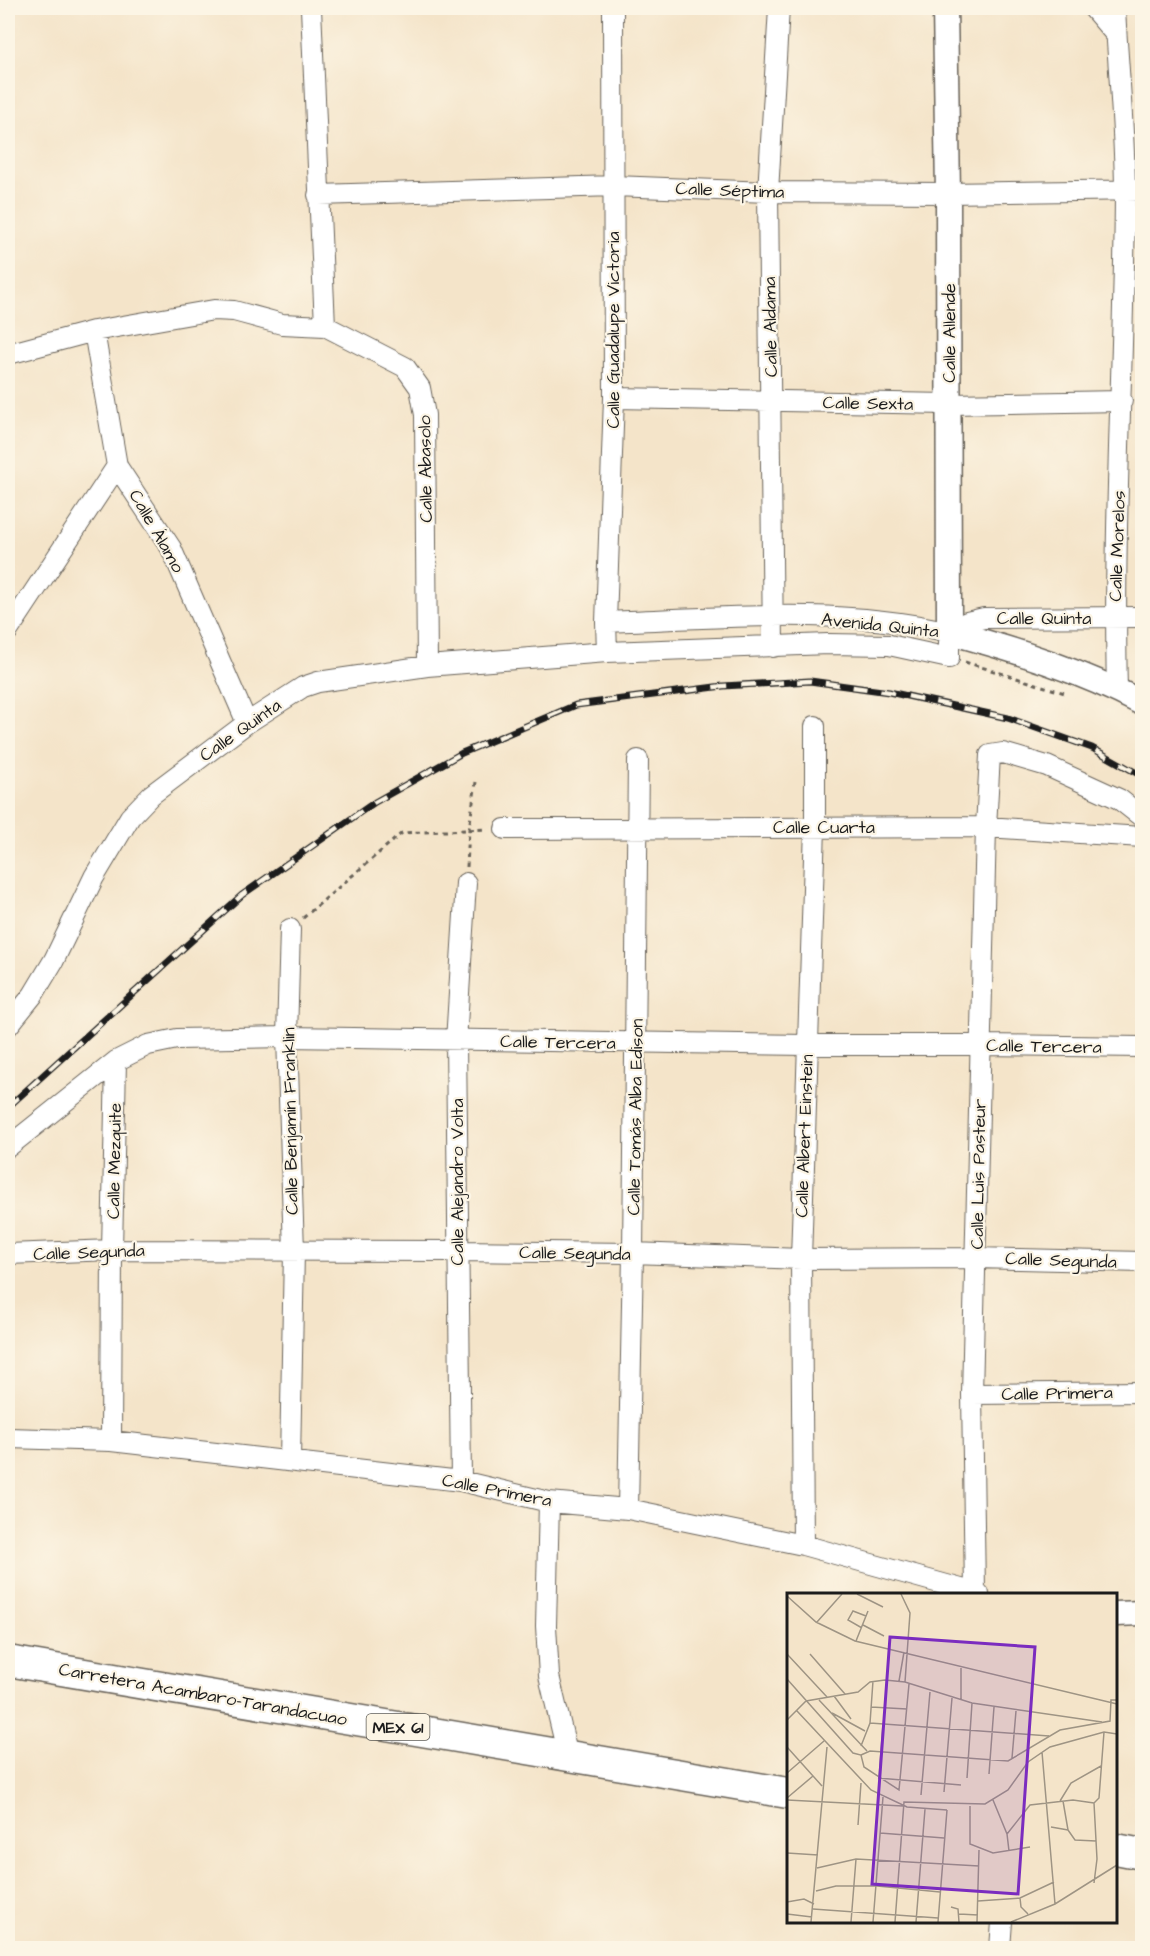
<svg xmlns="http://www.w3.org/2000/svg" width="1150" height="1956" font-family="'Architects Daughter',sans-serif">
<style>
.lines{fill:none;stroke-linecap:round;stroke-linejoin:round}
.minor-casing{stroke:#686259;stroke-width:22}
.tertiary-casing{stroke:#686259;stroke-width:27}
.primary-casing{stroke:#686259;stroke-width:33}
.path{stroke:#686259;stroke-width:3;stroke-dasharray:4.5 4.5;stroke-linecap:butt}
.minor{stroke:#fff;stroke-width:20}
.tertiary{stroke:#fff;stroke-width:24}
.primary{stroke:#fff;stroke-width:30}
.rail-casing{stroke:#1c1c1c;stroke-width:7}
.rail{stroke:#fcf5e5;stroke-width:4.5;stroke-dasharray:14;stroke-linecap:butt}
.labels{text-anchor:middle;stroke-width:4.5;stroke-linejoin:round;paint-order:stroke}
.shield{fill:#fcf5e5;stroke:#5f5d58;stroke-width:1.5}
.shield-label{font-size:16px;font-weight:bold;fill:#1c1c1c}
.street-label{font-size:18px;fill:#1c1c1c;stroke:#fcf5e5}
.inset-road{fill:none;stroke:#9e9484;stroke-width:1.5}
.view{fill:#7b2cbf;fill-opacity:0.15;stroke:#7b2cbf;stroke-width:3}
.inset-edge{fill:none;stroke:#1c1c1c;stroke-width:3}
</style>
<rect width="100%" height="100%" fill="#fcf5e5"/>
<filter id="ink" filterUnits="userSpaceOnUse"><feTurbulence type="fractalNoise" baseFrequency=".0167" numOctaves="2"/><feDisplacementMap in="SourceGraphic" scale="12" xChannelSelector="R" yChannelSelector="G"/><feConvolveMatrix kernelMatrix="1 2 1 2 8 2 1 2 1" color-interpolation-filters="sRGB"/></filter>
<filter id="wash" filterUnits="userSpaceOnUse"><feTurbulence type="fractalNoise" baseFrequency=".008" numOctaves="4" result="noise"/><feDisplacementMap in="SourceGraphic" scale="24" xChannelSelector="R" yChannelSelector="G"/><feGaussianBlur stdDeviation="1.35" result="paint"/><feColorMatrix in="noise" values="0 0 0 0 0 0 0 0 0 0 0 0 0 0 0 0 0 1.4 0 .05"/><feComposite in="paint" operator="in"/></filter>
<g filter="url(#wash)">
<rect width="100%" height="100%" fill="#f4e4c9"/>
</g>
<g filter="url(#ink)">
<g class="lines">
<defs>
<path id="minor" d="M 311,8 L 325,326
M 1093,8 L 1116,35
M 1115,8 C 1118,69 1125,132 1125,194 C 1124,359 1113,525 1117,690
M 318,195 L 614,186 L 768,192 L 948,193 L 1142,190
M 94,331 L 117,466 L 171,548 L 247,723
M 8,354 L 94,331 L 214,310 L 234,311 L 282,324 L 325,326 L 405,367 L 420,388 L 425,415 L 427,666
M 614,398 L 949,404 L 1122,401
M 606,622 C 719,618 838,606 949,632
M 8,631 L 117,466
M 949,632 L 967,622 L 984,618 L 1142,617
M 773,647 L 768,192 L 779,8
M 607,652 L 606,622 L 614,398 L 613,8
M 505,829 L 986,827 L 1142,837
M 290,929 L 287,1037 L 294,1251 L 290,1461
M 8,1026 L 33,995 L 54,960 L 94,877 L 130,817 L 151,795 L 247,723 L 303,687 L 318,682 L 427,666 L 607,652 L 828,644 L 889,645 L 949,658 L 949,632
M 8,1147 L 116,1061 L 148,1045 L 177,1039 L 287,1037 L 806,1045 L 979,1045 L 1142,1047
M 8,1254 L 112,1250 L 458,1251 L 633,1253 L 801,1259 L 976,1258 L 1142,1262
M 972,1394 L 1142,1392
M 8,1438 L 111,1441 L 461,1481 L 549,1502 L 628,1509 L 803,1545 L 979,1594
M 111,1441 L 112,1250 L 116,1061
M 461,1481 L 456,1041 L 466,883
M 549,1502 L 546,1626 L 549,1676 L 568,1756
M 628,1509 L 633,1253 L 638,760
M 803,1545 L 801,1259 L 815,827 L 815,726
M 975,1592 L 972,1394 L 986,827 L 990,755 L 1003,753 L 1047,766 L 1119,799 L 1142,817
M 1000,1948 L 1002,1922"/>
<path id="tertiary" d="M 945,8 L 948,193 L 949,632 C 1016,650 1081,671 1142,703
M 1116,1614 L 1142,1613"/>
<path id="primary" d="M 8,1661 L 788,1793
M 1116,1849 L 1142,1854"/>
</defs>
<use href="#minor" class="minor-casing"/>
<use href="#tertiary" class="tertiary-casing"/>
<use href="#primary" class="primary-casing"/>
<path class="path" d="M 965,662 L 1068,694
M 467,867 L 469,829 L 476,782
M 303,918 L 402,833 L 487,829"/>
<use href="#minor" class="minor"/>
<use href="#tertiary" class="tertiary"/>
<use href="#primary" class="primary"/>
<defs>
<path id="rail" d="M 8,1107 L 242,895 L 375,802 L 462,753 L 576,705 L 723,686 L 810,681 L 889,692 L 1008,718 L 1092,748 L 1142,776"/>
</defs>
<use href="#rail" class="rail-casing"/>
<use href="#rail" class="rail"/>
</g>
</g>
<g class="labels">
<rect class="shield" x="366.5" y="1714" width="63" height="26" rx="4.5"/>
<g class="shield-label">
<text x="398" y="1733">MEX 61</text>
</g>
<g class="street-label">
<text transform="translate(730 190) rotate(2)" y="6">Calle Séptima</text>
<text transform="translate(770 327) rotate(-91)" y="6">Calle Aldama</text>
<text transform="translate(613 330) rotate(-90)" y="6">Calle Guadalupe Victoria</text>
<text transform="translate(949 333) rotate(-90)" y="6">Calle Allende</text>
<text transform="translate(868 403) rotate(1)" y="6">Calle Sexta</text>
<text transform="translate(425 469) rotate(-91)" y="6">Calle Abasolo</text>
<text transform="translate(157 531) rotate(60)" y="6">Calle Álamo</text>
<text transform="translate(1117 546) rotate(-88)" y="6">Calle Morelos</text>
<text x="1044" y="624">Calle Quinta</text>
<text transform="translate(880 625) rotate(6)" y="6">Avenida Quinta</text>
<text transform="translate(240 730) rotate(-35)" y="6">Calle Quinta</text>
<text x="824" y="833">Calle Cuarta</text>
<text transform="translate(558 1042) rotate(1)" y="6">Calle Tercera</text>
<text transform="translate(1044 1046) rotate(1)" y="6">Calle Tercera</text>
<text transform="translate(635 1117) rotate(-89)" y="6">Calle Tomás Alba Edison</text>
<text transform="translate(290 1121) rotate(-91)" y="6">Calle Benjamín Franklin</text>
<text transform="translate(804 1136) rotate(-88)" y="6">Calle Albert Einstein</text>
<text transform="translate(114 1161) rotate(-89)" y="6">Calle Mezquite</text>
<text transform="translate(978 1174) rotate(-89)" y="6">Calle Luis Pasteur</text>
<text transform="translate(457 1182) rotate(-90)" y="6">Calle Alejandro Volta</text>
<text transform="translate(89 1252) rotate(-2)" y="6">Calle Segunda</text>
<text transform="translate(575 1253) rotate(1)" y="6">Calle Segunda</text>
<text transform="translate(1061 1260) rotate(2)" y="6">Calle Segunda</text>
<text transform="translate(1057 1393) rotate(-1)" y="6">Calle Primera</text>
<text transform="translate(497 1490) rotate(11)" y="6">Calle Primera</text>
<text transform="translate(203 1694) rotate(10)" y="6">Carretera Acambaro-Tarandacuao</text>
</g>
</g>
<g transform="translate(787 1593)">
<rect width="330" height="330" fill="#f4e4c9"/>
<path class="inset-road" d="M 70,1 L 96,14M 114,1 L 123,20 L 118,89M 0,3 L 29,29 L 68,48 L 330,111M 30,29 L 55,1M 76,32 L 97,43M 75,35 L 61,27 L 66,18 L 79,23M 69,48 L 81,18M 0,61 L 40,104M 23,61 L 58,101M 174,75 L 174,107M 0,86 L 66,160 L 74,162 L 77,174 L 112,197 L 122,91M 112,88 L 117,59M 47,103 L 64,126M 32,107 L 80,158M 84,114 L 120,116M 10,118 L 84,197 L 120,214 L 160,217M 45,120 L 78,138M 0,127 L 19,108 L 71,99 L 83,89 L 98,87 L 118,89 L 185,110 L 315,129M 83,130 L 262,143M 74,153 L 83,130 L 86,88M 0,154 L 35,193M 255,159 L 268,311M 74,162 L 83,158 L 221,168 L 273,137 L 323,128 L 324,107 L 330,107M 225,165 L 229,118M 0,180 L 37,148M 202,181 L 207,114M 91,185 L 174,192M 92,185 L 96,131M 180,185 L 185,110M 157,199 L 165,105M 134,202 L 143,99M 0,205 L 26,183M 0,207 L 116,213M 206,207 L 220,241 L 222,258M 273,208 L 284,190 L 314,173M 276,208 L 281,237M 183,213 L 183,251 L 206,260 L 243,254M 71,232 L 74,190M 264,234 L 281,237 L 288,247 L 309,248M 93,240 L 157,245M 220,241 L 243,212 L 286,207 L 307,210M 0,260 L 31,262M 30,275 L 69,266 L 192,273M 307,290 L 310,266 L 307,210 L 312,205 L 317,139M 29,298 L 49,293 L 90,293 L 153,299M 233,305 L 234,314 L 241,321M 191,308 L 233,305 L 267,289M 0,309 L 17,306 L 27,311M 164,314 L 171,316 L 172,329M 26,316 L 151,325M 0,321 L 25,324M 172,321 L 191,322M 24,329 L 40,154M 64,329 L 69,266M 86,329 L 96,204M 108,329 L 117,209 L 198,211 L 221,197 L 241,169 L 263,154 L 317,139 L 330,141M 129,329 L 138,216M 151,329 L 160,217M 190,329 L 192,257M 224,329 L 268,311 L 330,272"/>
<path class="view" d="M 103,44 L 248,54 L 231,301 L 85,291 Z"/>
<rect width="330" height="330" class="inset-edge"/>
</g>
<rect width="1150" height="1956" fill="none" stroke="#fcf5e5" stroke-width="30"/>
</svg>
